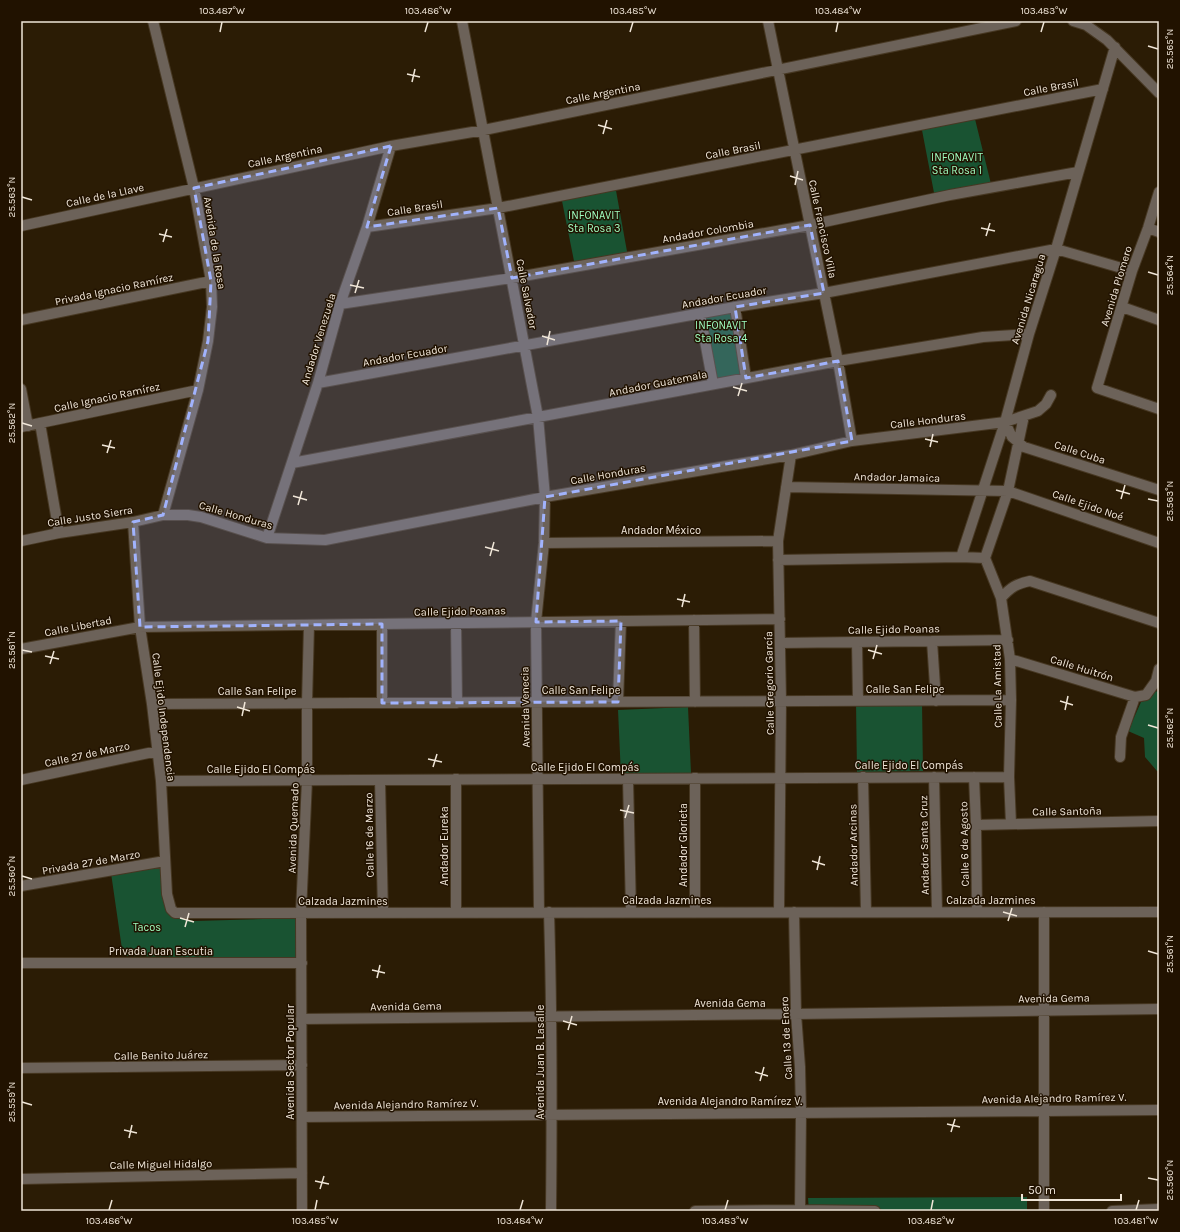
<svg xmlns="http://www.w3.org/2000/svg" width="1180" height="1232" font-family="Karla,sans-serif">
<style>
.green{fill:#195332}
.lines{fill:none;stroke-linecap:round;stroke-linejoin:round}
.minor-casing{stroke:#473823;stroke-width:12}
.minor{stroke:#6c6259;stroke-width:10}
.marked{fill:#a1b3fd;fill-opacity:0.2;stroke:#a1b3fd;stroke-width:3;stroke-dasharray:8 5;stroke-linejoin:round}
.ticks{fill:none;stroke:#f0e6d8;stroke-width:1.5}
.labels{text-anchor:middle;stroke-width:3;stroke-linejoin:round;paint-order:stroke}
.street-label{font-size:11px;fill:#f0e6d8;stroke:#211200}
.park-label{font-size:11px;fill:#9efdbf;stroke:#211200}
.neatline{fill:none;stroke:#f0e6d8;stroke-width:1.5}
.ticks-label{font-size:10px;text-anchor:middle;fill:#f0e6d8}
</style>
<rect width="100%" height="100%" fill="#2b1c05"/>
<path class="green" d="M 974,115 L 992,188 L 935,198 L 921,125 Z
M 615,185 L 628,257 L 575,266 L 561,196 Z
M 735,307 L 746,378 L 713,384 L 700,314 Z
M 1155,691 L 1159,692 L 1159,771 L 1157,771 L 1145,757 L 1144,738 L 1128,731 L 1141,702 L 1150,699 Z
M 856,702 L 922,702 L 923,771 L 857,772 Z
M 688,707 L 691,773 L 621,776 L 618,710 Z
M 164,863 L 173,915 L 183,919 L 194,921 L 298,918 L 297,959 L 123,956 L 111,873 Z
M 1027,1197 L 1027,1211 L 809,1211 L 808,1198 Z"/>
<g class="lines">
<defs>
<path id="minor" d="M 153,21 L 194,188 L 211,281 L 212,307 L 208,341 L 198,390 L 163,515
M 462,21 L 538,417 L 545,497 L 544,543 L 536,622 L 539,912
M 768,21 L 838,361 L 852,441
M 1073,21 L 1086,25 L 1107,40 L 1159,93
M 1159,192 L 1148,228 L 1132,271 L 1097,388 L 1159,409
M 21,226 L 391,146 L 484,130 L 640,98 L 1016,21
M 367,227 L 498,208 L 1103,89
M 1148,228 L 1159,232
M 340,304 L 512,278 L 810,225 L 950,195 L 1078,172
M 735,307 L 746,378
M 1122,307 L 1159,320
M 700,314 L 713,384
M 21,320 L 211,281
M 318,383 L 735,307 L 824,293 L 1056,249 L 1132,271
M 21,389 L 28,426
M 1005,422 L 1012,437 L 1024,447 L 1159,490
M 40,423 L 59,533
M 21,427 L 198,390
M 292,463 L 838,361 L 983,337 L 1029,334
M 786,487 L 1008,491 L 1159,543
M 133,522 L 140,627 L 152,704 L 161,781 L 167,894 L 171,909 L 175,913 L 1159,912
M 267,538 L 318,383 L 340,304 L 367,227 L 391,146
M 21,541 L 59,533 L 133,522 L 163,515 L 188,515 L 201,517 L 267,538 L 325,540 L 545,497 L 791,455 L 852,441 L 1005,422 L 1038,411 L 1046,404 L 1051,395
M 544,543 L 778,541
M 961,557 L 1005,422 L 1029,334 L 1056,249 L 1115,47
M 985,558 L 1001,598 L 1010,659 L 1011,700 L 1009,777 L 1011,824
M 985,558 L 1008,491 L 1024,416
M 778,560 L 961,557 L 985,558
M 1001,598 C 1011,587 1016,584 1030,581 L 1159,623
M 694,620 L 695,702
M 456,623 L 457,703
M 382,624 L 382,703
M 932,641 L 936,701
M 857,642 L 858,701
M 780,643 L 1008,640
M 21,649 L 140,627 L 780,619
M 1010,659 L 1135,697 L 1146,695 L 1156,681 L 1159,669
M 618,702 L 621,621
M 152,704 L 1011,700
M 1120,757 L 1121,737 L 1135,697
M 863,777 L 866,912
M 934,777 L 937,912
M 974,777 L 976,825 L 977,912
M 456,779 L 456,913
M 628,779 L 631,912
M 21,780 L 158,751
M 380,780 L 383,913
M 161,781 L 1009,777
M 976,825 L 1159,821
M 21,886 L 165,861
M 549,912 C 552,1012 552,1111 551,1211
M 695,912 L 695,778
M 779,912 L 781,701 L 778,541 L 791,455
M 794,912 L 796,1014 L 800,1067 L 801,1113 L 800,1211
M 1044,912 L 1044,1211
M 21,963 L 302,963
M 301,1019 L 796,1014 L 1159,1009
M 21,1068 L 302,1065
M 302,1117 L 1159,1110
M 21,1179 L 302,1173
M 302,1211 L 301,913 L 307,780 L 307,703 L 309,625
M 695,1211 L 800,1210 L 875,1211
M 1112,1211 L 1159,1209"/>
</defs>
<use href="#minor" class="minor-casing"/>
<use href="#minor" class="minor"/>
</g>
<path class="marked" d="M 391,146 L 367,227 L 498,208 L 512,278 L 810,225 L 824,293 L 735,307 L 746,378 L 838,361 L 852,441 L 545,497 L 536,622 L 621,621 L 618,702 L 382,703 L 382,624 L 140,627 L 133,522 L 163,515 L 208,341 L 211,281 L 194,188 Z"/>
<path class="ticks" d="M 220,32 L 222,22M 425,32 L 428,22M 630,32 L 633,22M 836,32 L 838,22M 1041,32 L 1044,22M 1148,46 L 1158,49M 407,74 L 420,77M 412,82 L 415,69M 598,125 L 612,129M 603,134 L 607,120M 790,176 L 803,180M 795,185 L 798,171M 22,197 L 32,200M 981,228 L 995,231M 159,234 L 172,237M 986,236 L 990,223M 163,242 L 167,229M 1148,272 L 1158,275M 350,285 L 364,288M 355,293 L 359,280M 542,336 L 555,340M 547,345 L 550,331M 733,387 L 747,391M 738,396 L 742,383M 22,423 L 32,426M 925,439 L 938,442M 102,445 L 115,448M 930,447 L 933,434M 107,453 L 111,440M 1116,490 L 1130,494M 293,496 L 307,500M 1121,499 L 1125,485M 1148,499 L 1158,501M 298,505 L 302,491M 485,547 L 499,551M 490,556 L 494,542M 677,599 L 690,602M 682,607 L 685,594M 22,650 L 32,652M 868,650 L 882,654M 45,656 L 59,659M 873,659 L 877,645M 50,664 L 54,651M 1060,701 L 1073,705M 237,707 L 250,711M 1065,710 L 1068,696M 242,716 L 245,702M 1148,725 L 1158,728M 428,759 L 442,762M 433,767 L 437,754M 620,810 L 634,813M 625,818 L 629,805M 812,861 L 825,865M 817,870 L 820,856M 22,876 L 32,879M 1003,912 L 1017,916M 180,918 L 194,922M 1008,921 L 1012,908M 185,927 L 189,913M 1148,951 L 1158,954M 372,970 L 385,973M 377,978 L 380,965M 563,1021 L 577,1025M 568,1030 L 572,1016M 755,1072 L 768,1076M 760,1081 L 764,1067M 22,1102 L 32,1105M 947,1124 L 960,1127M 124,1130 L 137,1133M 951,1132 L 955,1119M 129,1138 L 132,1125M 1148,1178 L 1158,1180M 315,1181 L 329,1184M 320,1189 L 324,1176M 109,1210 L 112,1200M 315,1210 L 317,1200M 520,1210 L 523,1200M 725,1210 L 728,1200M 931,1210 L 933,1200M 1136,1210 L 1139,1200"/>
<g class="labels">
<g class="street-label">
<text transform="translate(1051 87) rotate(-11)" y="4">Calle Brasil</text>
<text transform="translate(603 93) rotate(-11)" y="4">Calle Argentina</text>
<text transform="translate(733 150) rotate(-11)" y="4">Calle Brasil</text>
<text transform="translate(285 156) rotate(-12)" y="4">Calle Argentina</text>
<text transform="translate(105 195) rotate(-12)" y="4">Calle de la Llave</text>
<text transform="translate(415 208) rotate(-9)" y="4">Calle Brasil</text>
<text transform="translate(823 229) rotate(78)" y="4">Calle Francisco Villa</text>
<text transform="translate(708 231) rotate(-10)" y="4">Andador Colombia</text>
<text transform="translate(215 243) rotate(81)" y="4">Avenida de la Rosa</text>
<text transform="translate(1116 286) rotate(-73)" y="4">Avenida Plomero</text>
<text transform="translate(114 289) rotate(-12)" y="4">Privada Ignacio Ramírez</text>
<text transform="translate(527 294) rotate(79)" y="4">Calle Salvador</text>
<text transform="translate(724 297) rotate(-10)" y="4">Andador Ecuador</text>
<text transform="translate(1028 299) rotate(-73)" y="4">Avenida Nicaragua</text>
<text transform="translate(318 339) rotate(-73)" y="4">Andador Venezuela</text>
<text transform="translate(405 355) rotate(-10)" y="4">Andador Ecuador</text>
<text transform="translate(658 383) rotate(-11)" y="4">Andador Guatemala</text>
<text transform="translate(107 397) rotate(-12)" y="4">Calle Ignacio Ramírez</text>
<text transform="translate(928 420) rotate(-7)" y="4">Calle Honduras</text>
<text transform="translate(1080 452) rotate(18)" y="4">Calle Cuba</text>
<text transform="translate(608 474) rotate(-10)" y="4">Calle Honduras</text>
<text transform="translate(897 477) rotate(1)" y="4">Andador Jamaica</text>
<text transform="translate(1088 505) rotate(19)" y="4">Calle Ejido Noé</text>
<text transform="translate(236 515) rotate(16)" y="4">Calle Honduras</text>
<text transform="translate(90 516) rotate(-9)" y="4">Calle Justo Sierra</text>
<text x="661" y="534">Andador México</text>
<text transform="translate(460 611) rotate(-1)" y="4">Calle Ejido Poanas</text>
<text transform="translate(78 626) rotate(-11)" y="4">Calle Libertad</text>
<text transform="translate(894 629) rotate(-1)" y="4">Calle Ejido Poanas</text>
<text transform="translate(1082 668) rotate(17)" y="4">Calle Huitrón</text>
<text transform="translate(769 683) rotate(-91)" y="4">Calle Gregorio García</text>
<text transform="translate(997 686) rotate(-91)" y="4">Calle La Amistad</text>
<text x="905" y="693">Calle San Felipe</text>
<text x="581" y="694">Calle San Felipe</text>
<text x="257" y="695">Calle San Felipe</text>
<text transform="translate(525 707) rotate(-91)" y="4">Avenida Venecia</text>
<text transform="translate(164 717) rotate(83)" y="4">Calle Ejido Independencia</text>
<text transform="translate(87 754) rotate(-12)" y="4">Calle 27 de Marzo</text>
<text x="909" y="769">Calle Ejido El Compás</text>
<text x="585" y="771">Calle Ejido El Compás</text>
<text x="261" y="773">Calle Ejido El Compás</text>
<text transform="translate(1067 811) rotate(-1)" y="4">Calle Santoña</text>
<text transform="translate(293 828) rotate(-88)" y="4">Avenida Quemado</text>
<text transform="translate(369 835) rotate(-91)" y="4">Calle 16 de Marzo</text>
<text transform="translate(964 844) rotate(-91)" y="4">Calle 6 de Agosto</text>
<text transform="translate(683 845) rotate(-90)" y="4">Andador Glorieta</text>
<text transform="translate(853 845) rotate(-91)" y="4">Andador Arcinas</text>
<text transform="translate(924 845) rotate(-91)" y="4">Andador Santa Cruz</text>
<text transform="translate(444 846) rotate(-90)" y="4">Andador Eureka</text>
<text transform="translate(91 862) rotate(-10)" y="4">Privada 27 de Marzo</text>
<text x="667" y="904">Calzada Jazmines</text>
<text x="991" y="904">Calzada Jazmines</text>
<text x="343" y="905">Calzada Jazmines</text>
<text x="161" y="955">Privada Juan Escutia</text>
<text transform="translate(1054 998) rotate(-1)" y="4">Avenida Gema</text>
<text x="730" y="1007">Avenida Gema</text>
<text transform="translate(406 1006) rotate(-1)" y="4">Avenida Gema</text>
<text transform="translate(786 1038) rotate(-93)" y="4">Calle 13 de Enero</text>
<text transform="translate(161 1055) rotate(-1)" y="4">Calle Benito Juárez</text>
<text transform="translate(290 1062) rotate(-90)" y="4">Avenida Sector Popular</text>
<text transform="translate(540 1062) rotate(-90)" y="4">Avenida Juan B. Lasalle</text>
<text transform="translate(1054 1098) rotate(-1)" y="4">Avenida Alejandro Ramírez V.</text>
<text x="730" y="1105">Avenida Alejandro Ramírez V.</text>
<text transform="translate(406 1104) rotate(-1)" y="4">Avenida Alejandro Ramírez V.</text>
<text transform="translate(161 1164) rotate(-1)" y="4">Calle Miguel Hidalgo</text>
</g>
<g class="park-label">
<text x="957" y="161">INFONAVIT<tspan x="957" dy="13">Sta Rosa 1</tspan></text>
<text x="594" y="219">INFONAVIT<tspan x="594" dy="13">Sta Rosa 3</tspan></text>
<text x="721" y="329">INFONAVIT<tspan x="721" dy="13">Sta Rosa 4</tspan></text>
<text x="147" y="931">Tacos</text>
</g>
</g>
<rect width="1180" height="1232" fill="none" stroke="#211200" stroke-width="44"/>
<path d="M1022 1194v6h99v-6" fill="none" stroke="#f0e6d8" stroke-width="2"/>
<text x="1028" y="1194" font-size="12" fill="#f0e6d8" stroke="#211200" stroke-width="3" paint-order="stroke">50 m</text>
<rect x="22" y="22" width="1136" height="1188" class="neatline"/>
<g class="ticks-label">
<text x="222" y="14">103.487°W</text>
<text x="428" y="14">103.486°W</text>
<text x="633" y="14">103.485°W</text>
<text x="838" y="14">103.484°W</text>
<text x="1044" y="14">103.483°W</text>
<text transform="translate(1169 49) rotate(-90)" y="4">25.565°N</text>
<text transform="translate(11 197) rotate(-90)" y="4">25.563°N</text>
<text transform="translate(1169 275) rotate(-90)" y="4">25.564°N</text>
<text transform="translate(11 423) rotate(-90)" y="4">25.562°N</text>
<text transform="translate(1169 501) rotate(-90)" y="4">25.563°N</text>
<text transform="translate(11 650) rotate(-90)" y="4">25.561°N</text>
<text transform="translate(1169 728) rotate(-90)" y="4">25.562°N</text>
<text transform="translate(11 876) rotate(-90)" y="4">25.560°N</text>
<text transform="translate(1169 954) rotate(-90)" y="4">25.561°N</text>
<text transform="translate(11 1102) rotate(-90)" y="4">25.559°N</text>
<text transform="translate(1169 1180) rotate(-90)" y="4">25.560°N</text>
<text x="109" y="1224">103.486°W</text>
<text x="315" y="1224">103.485°W</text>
<text x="520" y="1224">103.484°W</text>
<text x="725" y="1224">103.483°W</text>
<text x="931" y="1224">103.482°W</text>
<text x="1136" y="1224">103.481°W</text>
</g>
</svg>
